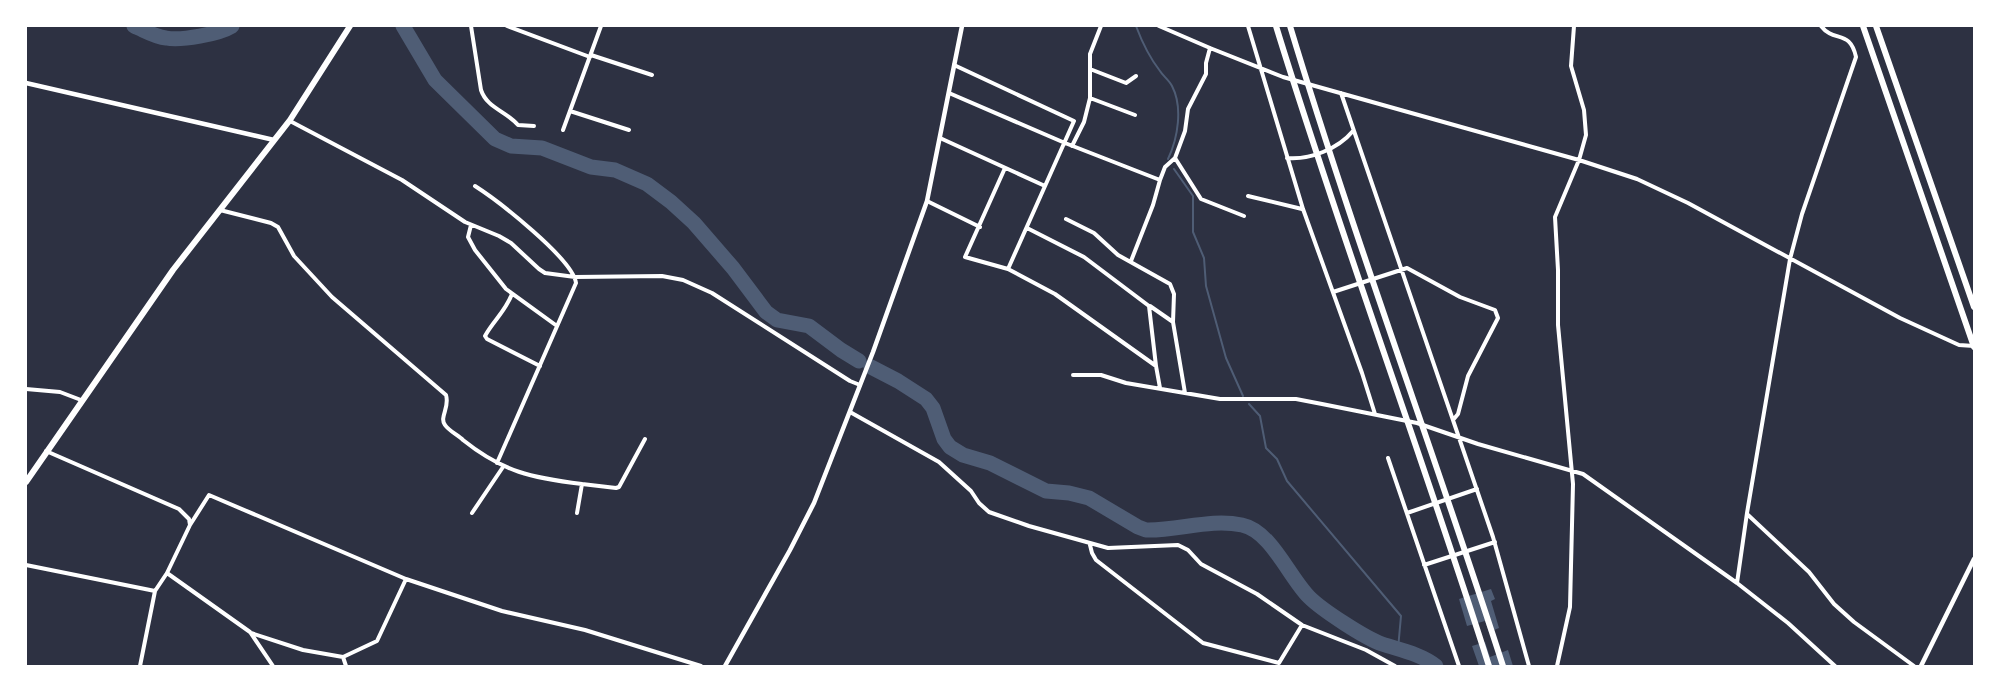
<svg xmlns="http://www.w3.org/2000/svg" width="2000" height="692" font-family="'Source Serif 4',serif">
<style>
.water{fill:#4f5d75}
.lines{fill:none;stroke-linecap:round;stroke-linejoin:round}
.stream{stroke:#4f5d75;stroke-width:2}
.river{stroke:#4f5d75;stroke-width:15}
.minor{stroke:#fff;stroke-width:4}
.tertiary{stroke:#fff;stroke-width:4.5}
.trunk{stroke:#fff;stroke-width:6}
.motorway{stroke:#fff;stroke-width:6}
</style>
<rect width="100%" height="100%" fill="#2d3142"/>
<path class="water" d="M 1491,589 L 1495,599 L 1491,601 L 1499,628 L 1489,632 L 1485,621 L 1467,626 L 1459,599 Z
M 1485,642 L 1490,657 L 1508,650 L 1513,666 L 1479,666 L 1472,646 Z"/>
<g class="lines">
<path class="stream" d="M 1136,26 C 1142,42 1149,57 1160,71 C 1163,76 1169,80 1172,86 C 1183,107 1178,138 1168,159
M 1174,169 L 1193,196 L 1193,232 L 1204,258 L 1206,286 L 1226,358 L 1243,396
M 1249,404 L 1260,416 L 1266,448 L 1277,459 L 1287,481 L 1401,616 L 1398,649"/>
<path class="river" d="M 134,26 C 144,30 155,37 166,38 C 181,41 219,34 232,26
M 403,26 L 435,80 L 495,139 L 511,146 L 542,148 L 591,167 L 615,170 L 647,184 L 671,202 L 694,223 L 733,268 L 766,312 L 777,320 L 809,326 L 841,350 L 859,361
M 871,367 L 898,381 L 926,399 L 933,408 L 944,439 L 950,447 L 963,455 L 990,463 L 1046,491 L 1069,493 L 1089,498 L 1138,527 L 1146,530 C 1178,531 1210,518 1242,525 C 1271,531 1289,577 1309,597 C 1322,610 1365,638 1382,644 C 1400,650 1421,654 1436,666"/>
<path class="minor" d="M 471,26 L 481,90 C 487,108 506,111 518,125 L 534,126
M 507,26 L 590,57
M 1159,26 L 1210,48 L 1283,77 L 1579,160 L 1637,179 L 1688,203 L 1900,318 L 1959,345 L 1974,346
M 1248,26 L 1303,209 L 1362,373 L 1375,414
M 1210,48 L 1206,63 L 1206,74 L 1188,109 L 1185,131 L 1175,158 L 1201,199 L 1244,216
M 591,55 L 652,75
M 954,65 L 1074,121 L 1008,269
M 1090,69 L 1126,83 L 1136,76
M 949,93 L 1065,143 L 1160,180 L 1165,167 L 1175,158
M 1341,93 L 1493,537 L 1529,666
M 1090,98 L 1135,115
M 570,111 L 629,130
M 290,121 L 402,180 L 465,222 L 499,236 L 511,243 L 539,269 L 545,273 L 575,277 L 662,276 L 683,280 L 712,293 L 850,381 L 860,385
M 563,130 L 601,26
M 940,138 L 1045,186
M 1072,146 L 1084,122 L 1090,98 L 1090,54 L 1101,26
M 1287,158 C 1310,160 1338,149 1353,131
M 1005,168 L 965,257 L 1008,269 L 1055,294 L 1156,366
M 475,186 C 497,200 573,259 576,283 L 497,463
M 1248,196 L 1302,209
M 927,201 L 980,227
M 220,210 L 271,223 L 278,227 L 294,256 L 332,297 L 446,395 C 450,408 439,417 445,425 C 449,431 458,435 463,440 C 503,472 532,478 582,484 L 577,513
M 1066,219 L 1094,233 L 1118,255 L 1170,284 L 1174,294 L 1173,322
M 471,225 L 468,237 L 475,250 L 506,289 L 557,326
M 1027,228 L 1084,257 L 1149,306 L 1156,366 L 1160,388
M 1131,261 L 1153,205 L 1160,180
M 1333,292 L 1407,268 L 1460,297 L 1495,310 L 1498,318 L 1468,376 L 1458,414 L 1453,420
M 512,294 C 505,312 494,320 485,336 L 487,339 L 540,366
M 1150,306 L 1173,322 L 1185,393
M 1073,375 L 1101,375 L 1126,383 L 1220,399 L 1296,399 L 1322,404 L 1417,423 L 1478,444 L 1583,474 L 1737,583 L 1788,623 L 1835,666
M 26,389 L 60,392 L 81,400
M 850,412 L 939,462 L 971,491 L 979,503 L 989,512 L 1029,526 L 1108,548 L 1178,545 L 1188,550 L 1201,564 L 1257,594 L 1302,625
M 46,451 L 179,509 L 189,519 L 190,525 L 167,573 L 155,591 L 140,666
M 1388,458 L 1459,666
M 582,484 L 616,488 L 619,487 L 645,439
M 472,513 L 503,467
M 1407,513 L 1477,489
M 1747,514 L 1809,572 L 1834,604 L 1854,622 L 1914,666
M 190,525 L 209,495 L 406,579 L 502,611 L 585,630 L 701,666
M 1090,545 L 1092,553 L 1096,560 L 1203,643 L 1279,663 L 1302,625 L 1366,650 L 1395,666
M 26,565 L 155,591
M 1424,565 L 1495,542
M 167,573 L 250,632 L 273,666
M 1737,583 L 1747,513 L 1790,259 L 1802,214 L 1856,57 C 1850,29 1834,43 1821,26
M 251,633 L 303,650 L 343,657 L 346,666
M 343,657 L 377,641 L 406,579
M 1557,666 L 1570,607 L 1573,484 L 1558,325 L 1558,270 L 1555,217 L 1579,160 L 1586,135 L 1584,110 L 1571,66 L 1574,26"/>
<path class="tertiary" d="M 26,83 L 274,140
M 725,666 L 790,550 L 814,503 L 873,352 L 927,201 L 962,26
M 1921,666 L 1974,559"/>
<path class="trunk" d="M 1863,26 L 1974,347
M 1876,26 L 1974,307
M 26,482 L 173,270 L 290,120 L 350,26"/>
<path class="motorway" d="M 1276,26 C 1342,241 1421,452 1489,666
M 1290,26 C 1355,241 1434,452 1503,666"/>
</g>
<rect width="2000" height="692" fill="none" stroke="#ffffff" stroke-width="54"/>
</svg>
